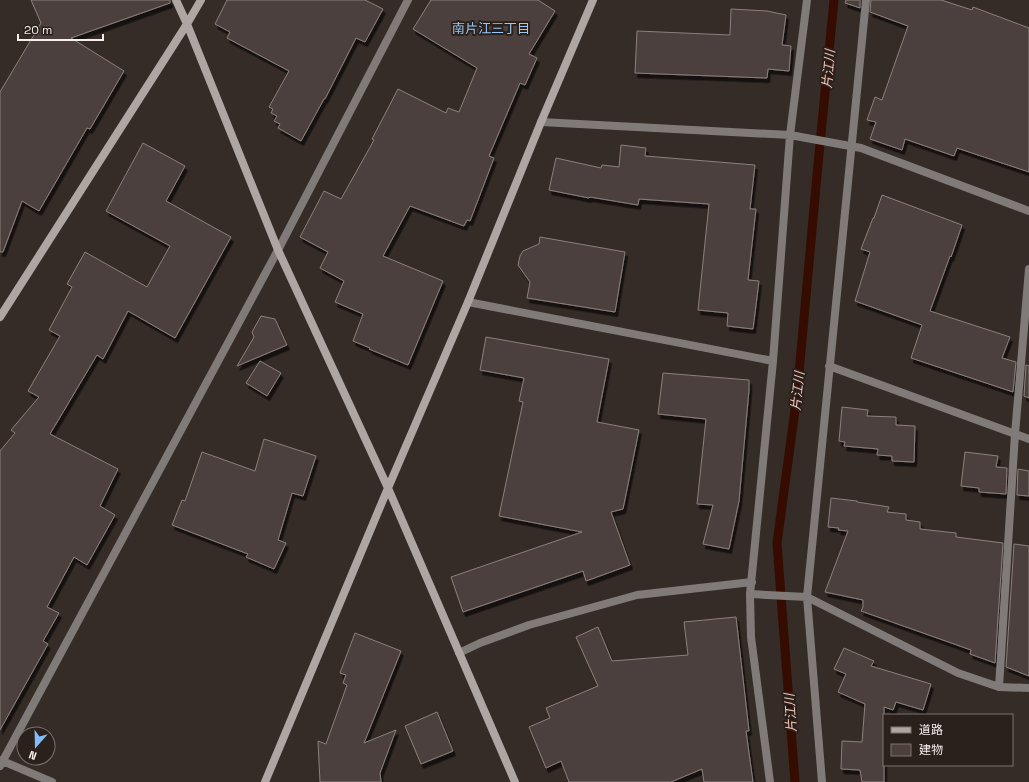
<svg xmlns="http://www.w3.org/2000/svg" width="1029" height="782" font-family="'Space Grotesk','Noto Sans JP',sans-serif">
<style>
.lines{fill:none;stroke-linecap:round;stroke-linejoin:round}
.stream{stroke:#360c00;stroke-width:9}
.building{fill:#4b403c;stroke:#8c807c;filter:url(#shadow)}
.street{stroke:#807a78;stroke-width:8}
.secondary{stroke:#aea6a3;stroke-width:8}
.labels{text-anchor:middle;stroke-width:4;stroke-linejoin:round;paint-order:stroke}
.neighbourhood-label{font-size:13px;fill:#9bc8f5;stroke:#2a211d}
.water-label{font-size:13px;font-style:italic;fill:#f7c6b5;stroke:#2a211d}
</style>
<defs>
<filter id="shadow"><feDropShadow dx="2.5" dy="4.5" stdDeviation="0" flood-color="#0009"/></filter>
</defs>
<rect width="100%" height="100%" fill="#352b27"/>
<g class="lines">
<path class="stream" d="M 795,782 L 777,543 L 797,395 L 817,175 L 834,0"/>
</g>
<path class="building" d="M 31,0 L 170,0 L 170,3 L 71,38 L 124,71 L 90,129 L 87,128 L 39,211 L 22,201 L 3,252 L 0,252 L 0,92 L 41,23 Z
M 227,0 L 365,0 L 383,9 L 365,42 L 356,38 L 325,99 L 324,99 L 301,141 L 278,128 L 280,124 L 274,121 L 277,116 L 271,113 L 273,109 L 269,107 L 289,71 L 227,38 L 230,32 L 215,24 Z
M 431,0 L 538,0 L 555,11 L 529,54 L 537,58 L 525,85 L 520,83 L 489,156 L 494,158 L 470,221 L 467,220 L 464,226 L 410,206 L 383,256 L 443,281 L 408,365 L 369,349 L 370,348 L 353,341 L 363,314 L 335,302 L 344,281 L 320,268 L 328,252 L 300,237 L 324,191 L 341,199 L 374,140 L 372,139 L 398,89 L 446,113 L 448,108 L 459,112 L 477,68 L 413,29 Z
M 846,0 L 860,0 L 860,8 L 845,3 Z
M 871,0 L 941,0 L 972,10 L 973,7 L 1029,28 L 1029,172 L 957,148 L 954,156 L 905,139 L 902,150 L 870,139 L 876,122 L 867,120 L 875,97 L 882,100 L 908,26 L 870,12 Z
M 731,9 L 767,11 L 786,15 L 782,45 L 791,46 L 789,71 L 768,69 L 767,78 L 635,73 L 637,31 L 730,35 Z
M 143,143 L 185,166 L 166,201 L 231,237 L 175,338 L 128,311 L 103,359 L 97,355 L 50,434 L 118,469 L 100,506 L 115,515 L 87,565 L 74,557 L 47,607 L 59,613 L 43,641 L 48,644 L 0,730 L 0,451 L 15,433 L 11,430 L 39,397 L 28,391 L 60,336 L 49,330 L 72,287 L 67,284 L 85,252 L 147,287 L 170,246 L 106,211 Z
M 621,145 L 646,148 L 645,156 L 755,165 L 750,209 L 756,209 L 748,280 L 759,281 L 753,329 L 727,326 L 728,313 L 698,310 L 709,204 L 639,199 L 638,205 L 590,197 L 589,198 L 549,190 L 556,158 L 601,168 L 602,165 L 619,167 Z
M 882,195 L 962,225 L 951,257 L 950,256 L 930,311 L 1010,337 L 1002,358 L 1016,362 L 1013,392 L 911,358 L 922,325 L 855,301 L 870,252 L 861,249 L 873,218 L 874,218 Z
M 540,237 L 625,252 L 615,312 L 527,298 L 530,282 L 518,265 L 520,256 L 523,251 L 539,244 Z
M 261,316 L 275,319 L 287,345 L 237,366 L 254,337 L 252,332 Z
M 486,337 L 609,359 L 597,422 L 639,430 L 623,509 L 611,512 L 630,565 L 586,581 L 583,571 L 463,612 L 451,577 L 582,532 L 499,516 L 523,402 L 519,401 L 524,378 L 480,370 Z
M 260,361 L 281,373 L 267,396 L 246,383 Z
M 1026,365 L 1029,366 L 1029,398 L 1024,396 Z
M 663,373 L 749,380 L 749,390 L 739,501 L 729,549 L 703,544 L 713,505 L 697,504 L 706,419 L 658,414 Z
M 842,407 L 868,410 L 867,416 L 896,417 L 896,425 L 915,426 L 914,462 L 892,461 L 892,456 L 877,455 L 878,449 L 844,446 L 845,442 L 839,441 Z
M 264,439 L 316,456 L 303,496 L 292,493 L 278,540 L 286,543 L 274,569 L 246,557 L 248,554 L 172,525 L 182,500 L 185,501 L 202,452 L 255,471 Z
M 965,452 L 998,456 L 996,467 L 1007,468 L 1006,494 L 979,492 L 979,488 L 961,486 Z
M 1018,469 L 1029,471 L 1029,496 L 1017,495 Z
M 831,498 L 857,501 L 857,502 L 889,507 L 887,512 L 906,514 L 906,520 L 920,522 L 920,529 L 956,533 L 956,537 L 1003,543 L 995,663 L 970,654 L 971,650 L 861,611 L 863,607 L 863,600 L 825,592 L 848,531 L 838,530 L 839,528 L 828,527 Z
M 1014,544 L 1029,546 L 1029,676 L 1006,667 Z
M 736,617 L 749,731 L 746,731 L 753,782 L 704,782 L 702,769 L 671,782 L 569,782 L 561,761 L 546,768 L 529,727 L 550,718 L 546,708 L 598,686 L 576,637 L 598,627 L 612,661 L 688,655 L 684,622 Z
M 355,633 L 401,651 L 364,743 L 396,730 L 380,773 L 381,782 L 320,782 L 318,741 L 326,744 L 347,685 L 343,683 L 346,675 L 340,673 Z
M 844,648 L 874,661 L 871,666 L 931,684 L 923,710 L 896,702 L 893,710 L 884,707 L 884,782 L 862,782 L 860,770 L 841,769 L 842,741 L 862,742 L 865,704 L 838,692 L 846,674 L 834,669 Z
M 437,712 L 453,751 L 421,764 L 405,726 Z"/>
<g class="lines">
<path class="street" d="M 541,122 L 790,135 L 861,148 L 1029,211
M 468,302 L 773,361
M 829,366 L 1029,439
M 750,594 L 807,597 L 958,673 L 999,687 L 1029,688
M 459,653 L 480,643 L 529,625 L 637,595 L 752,582
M 999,687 L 1015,434 L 1029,269
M 0,760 L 52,782
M 0,766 L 278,250 L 408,0
M 770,782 L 751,637 L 750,594 L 773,361 L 790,135 L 807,0
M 822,782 L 807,597 L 866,0"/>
<path class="secondary" d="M 176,0 L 187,24 L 278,250 L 388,488 L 515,782
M 0,317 L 187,24 L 201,0
M 265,782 L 388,488 L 468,302 L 541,122 L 593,0"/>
</g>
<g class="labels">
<g class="neighbourhood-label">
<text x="491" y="33">南片江三丁目</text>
</g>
<g class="water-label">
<text transform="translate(828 69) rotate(-85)" y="5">片江川</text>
<text transform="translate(797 391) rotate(-84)" y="5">片江川</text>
<text transform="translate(790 713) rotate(-94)" y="5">片江川</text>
</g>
</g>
<rect x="883" y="714" width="130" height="52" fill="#2a211d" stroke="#7c7370"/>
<rect x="891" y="727" width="20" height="6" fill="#aea6a3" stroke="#7c7370"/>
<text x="919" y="734" font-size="12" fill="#f6efed">道路</text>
<rect x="891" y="744" width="20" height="12" fill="#4b403c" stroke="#7c7370"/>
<text x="919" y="754" font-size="12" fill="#f6efed">建物</text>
<g transform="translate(36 746) rotate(200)"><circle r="19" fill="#2a211d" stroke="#7c7370"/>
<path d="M0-3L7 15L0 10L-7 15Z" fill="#80bdfa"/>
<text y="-6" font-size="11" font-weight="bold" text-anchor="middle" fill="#f6efed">N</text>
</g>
<path d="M18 34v6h85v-6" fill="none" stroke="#f6efed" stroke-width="2"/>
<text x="24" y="34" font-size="12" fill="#f6efed" stroke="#2a211d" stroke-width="3" paint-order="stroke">20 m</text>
</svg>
